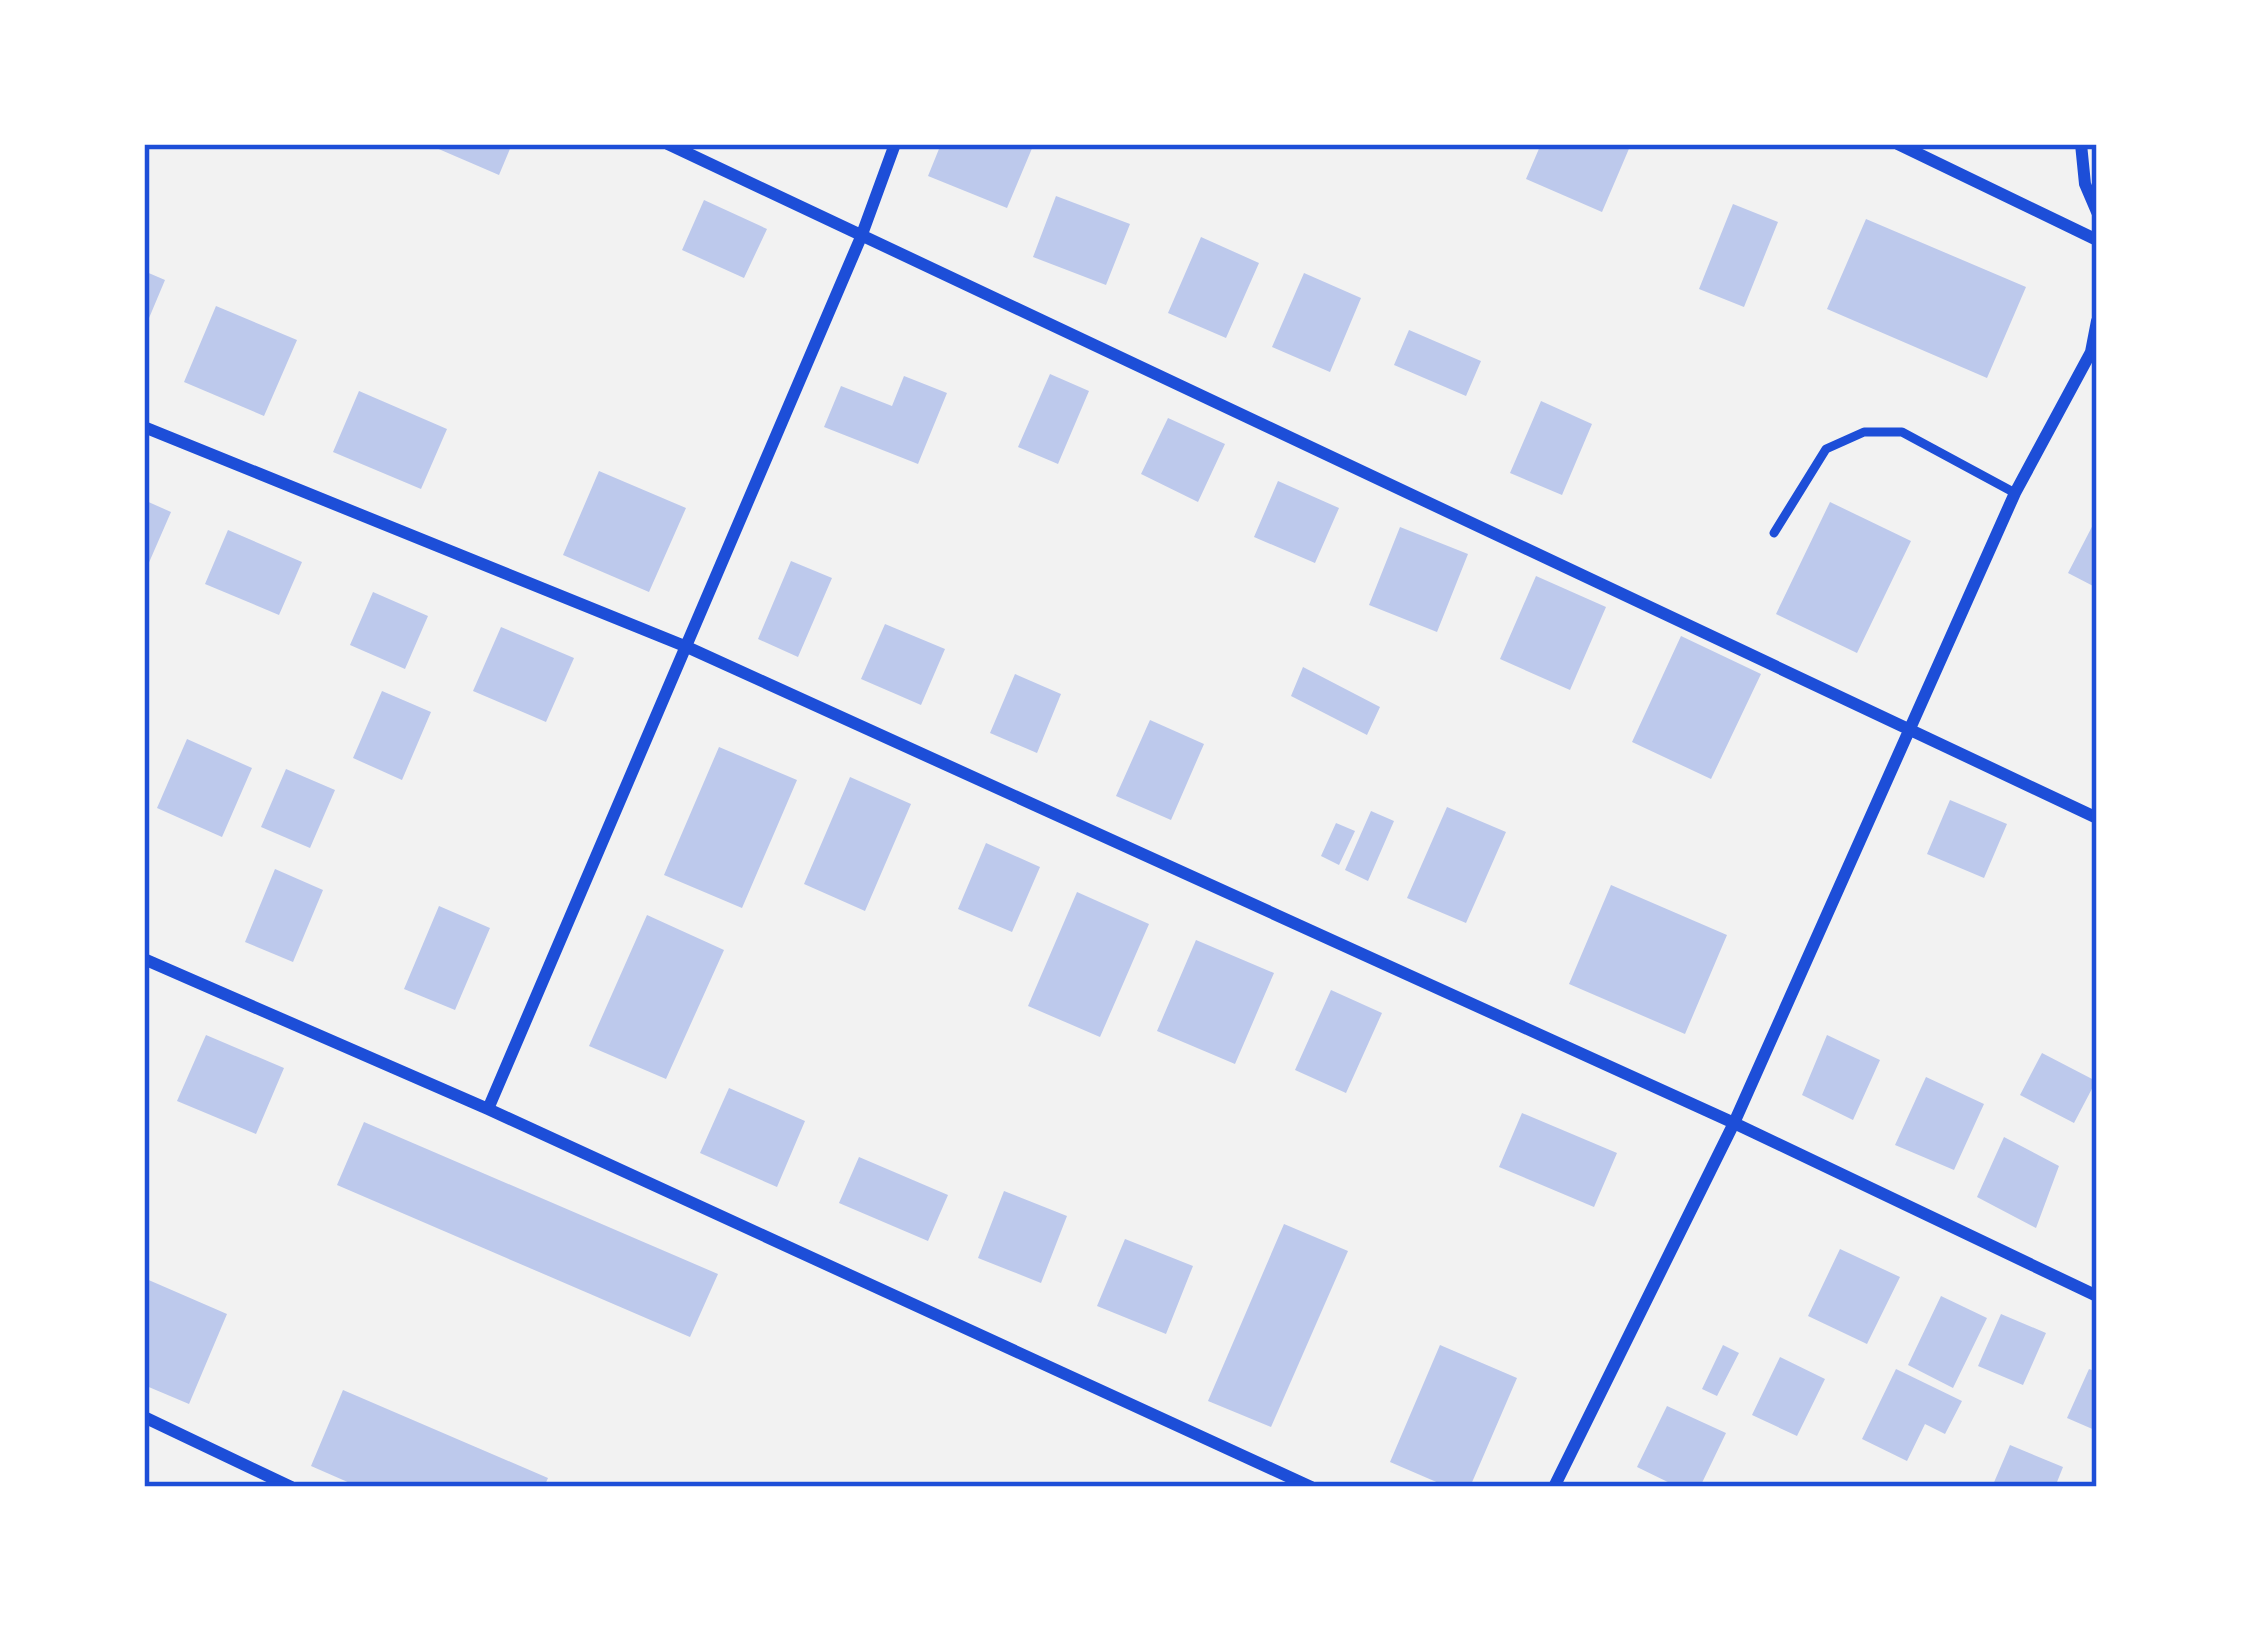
<svg xmlns="http://www.w3.org/2000/svg" width="2241" height="1631" font-family="Inter,sans-serif">
<style>
.building{fill:#bdc9ec}
.lines{fill:none;stroke-linecap:round;stroke-linejoin:round}
.service{stroke:#1d4ed8;stroke-width:9}
.minor{stroke:#1d4ed8;stroke-width:12}
.neatline{fill:none;stroke:#1d4ed8;stroke-width:4.5}
</style>
<rect width="100%" height="100%" fill="#f2f2f2"/>
<path class="building" d="M 427,144 L 512,144 L 499,175 Z
M 941,144 L 1033,146 L 1007,208 L 928,176 Z
M 1541,144 L 1631,144 L 1602,212 L 1526,179 Z
M 1056,196 L 1130,224 L 1106,285 L 1033,257 Z
M 704,200 L 767,229 L 744,278 L 682,250 Z
M 1733,204 L 1778,222 L 1744,307 L 1699,289 Z
M 1866,219 L 2026,287 L 1987,378 L 1827,309 Z
M 1201,237 L 1259,263 L 1226,338 L 1168,313 Z
M 144,271 L 165,280 L 144,330 Z
M 1304,273 L 1361,298 L 1330,372 L 1272,347 Z
M 216,306 L 297,340 L 264,416 L 184,382 Z
M 1409,330 L 1481,361 L 1466,396 L 1394,365 Z
M 1050,374 L 1089,391 L 1058,464 L 1018,447 Z
M 904,376 L 947,393 L 918,464 L 824,427 L 841,386 L 892,406 Z
M 359,391 L 447,429 L 421,489 L 333,452 Z
M 1541,401 L 1592,424 L 1562,495 L 1510,473 Z
M 1168,418 L 1225,444 L 1198,502 L 1141,474 Z
M 599,471 L 686,508 L 649,592 L 563,555 Z
M 1278,481 L 1339,508 L 1315,563 L 1254,537 Z
M 144,500 L 171,512 L 144,574 Z
M 1830,502 L 1911,541 L 1857,653 L 1776,614 Z
M 2097,517 L 2097,588 L 2068,573 Z
M 1400,527 L 1468,554 L 1437,632 L 1369,605 Z
M 228,530 L 302,562 L 279,615 L 205,584 Z
M 791,561 L 832,578 L 798,657 L 758,639 Z
M 1536,576 L 1606,607 L 1570,690 L 1500,659 Z
M 373,592 L 428,616 L 405,669 L 350,645 Z
M 885,624 L 945,649 L 921,705 L 861,679 Z
M 501,627 L 574,658 L 546,722 L 473,691 Z
M 1681,636 L 1761,674 L 1711,779 L 1632,742 Z
M 1303,667 L 1380,707 L 1367,735 L 1291,696 Z
M 1015,674 L 1061,694 L 1037,753 L 990,733 Z
M 382,691 L 431,712 L 402,780 L 353,758 Z
M 1150,720 L 1204,744 L 1171,820 L 1116,796 Z
M 187,739 L 252,768 L 222,837 L 157,808 Z
M 719,747 L 797,780 L 742,908 L 664,875 Z
M 286,769 L 335,790 L 310,848 L 261,827 Z
M 850,777 L 911,804 L 865,911 L 804,884 Z
M 1950,800 L 2007,824 L 1984,878 L 1927,854 Z
M 1447,807 L 1506,832 L 1466,923 L 1407,898 Z
M 1371,811 L 1394,821 L 1368,881 L 1345,870 Z
M 1336,823 L 1355,831 L 1339,865 L 1321,856 Z
M 986,843 L 1040,867 L 1012,932 L 958,909 Z
M 275,869 L 323,890 L 293,962 L 245,942 Z
M 1611,885 L 1727,935 L 1685,1034 L 1569,984 Z
M 1077,892 L 1149,924 L 1100,1037 L 1028,1006 Z
M 439,906 L 490,928 L 455,1010 L 404,989 Z
M 647,915 L 724,950 L 666,1079 L 589,1046 Z
M 1196,940 L 1274,973 L 1235,1064 L 1157,1031 Z
M 1331,990 L 1382,1013 L 1346,1093 L 1295,1070 Z
M 206,1035 L 284,1068 L 256,1134 L 177,1101 Z
M 1827,1035 L 1880,1060 L 1853,1120 L 1802,1095 Z
M 2042,1053 L 2096,1081 L 2074,1123 L 2020,1095 Z
M 1926,1077 L 1984,1104 L 1954,1170 L 1895,1145 Z
M 729,1088 L 805,1121 L 777,1187 L 700,1153 Z
M 1522,1113 L 1617,1153 L 1594,1207 L 1499,1167 Z
M 364,1122 L 718,1274 L 690,1337 L 337,1185 Z
M 2004,1137 L 2059,1166 L 2036,1228 L 1977,1197 Z
M 859,1157 L 948,1195 L 928,1241 L 839,1203 Z
M 1004,1191 L 1067,1216 L 1041,1283 L 978,1258 Z
M 1284,1224 L 1348,1251 L 1271,1427 L 1208,1401 Z
M 1125,1239 L 1193,1266 L 1166,1334 L 1097,1306 Z
M 1840,1249 L 1900,1277 L 1867,1344 L 1808,1316 Z
M 144,1278 L 227,1314 L 189,1404 L 144,1385 Z
M 1941,1296 L 1987,1318 L 1953,1388 L 1908,1365 Z
M 2001,1314 L 2046,1333 L 2023,1385 L 1978,1366 Z
M 1440,1345 L 1517,1378 L 1470,1487 L 1448,1487 L 1390,1462 Z
M 1723,1345 L 1739,1353 L 1717,1396 L 1702,1389 Z
M 1780,1357 L 1825,1379 L 1797,1436 L 1752,1415 Z
M 1896,1369 L 1962,1401 L 1945,1434 L 1925,1424 L 1907,1461 L 1862,1439 Z
M 2089,1369 L 2097,1372 L 2097,1431 L 2067,1418 Z
M 343,1390 L 548,1478 L 544,1487 L 359,1487 L 311,1466 Z
M 1667,1406 L 1726,1433 L 1700,1487 L 1678,1487 L 1637,1467 Z
M 2010,1445 L 2063,1467 L 2055,1487 L 1992,1487 Z"/>
<g class="lines">
<path class="service" d="M 1774,533 L 1826,449 L 1864,432 L 1902,432 L 2015,493"/>
<path class="minor" d="M 668,144 L 2097,818
M 1898,144 L 2097,240
M 2081,144 L 2085,184 L 2097,212
M 144,427 L 687,647 L 1734,1123 L 2097,1296
M 144,959 L 488,1109 L 1311,1487
M 488,1109 L 861,237 L 895,144
M 144,1417 L 291,1487
M 1554,1487 L 1734,1123 L 2015,493 L 2091,352 L 2097,321"/>
</g>
<rect width="2241" height="1631" fill="none" stroke="#ffffff" stroke-width="294"/>
<rect x="147" y="147" width="1947" height="1337" class="neatline"/>
</svg>
